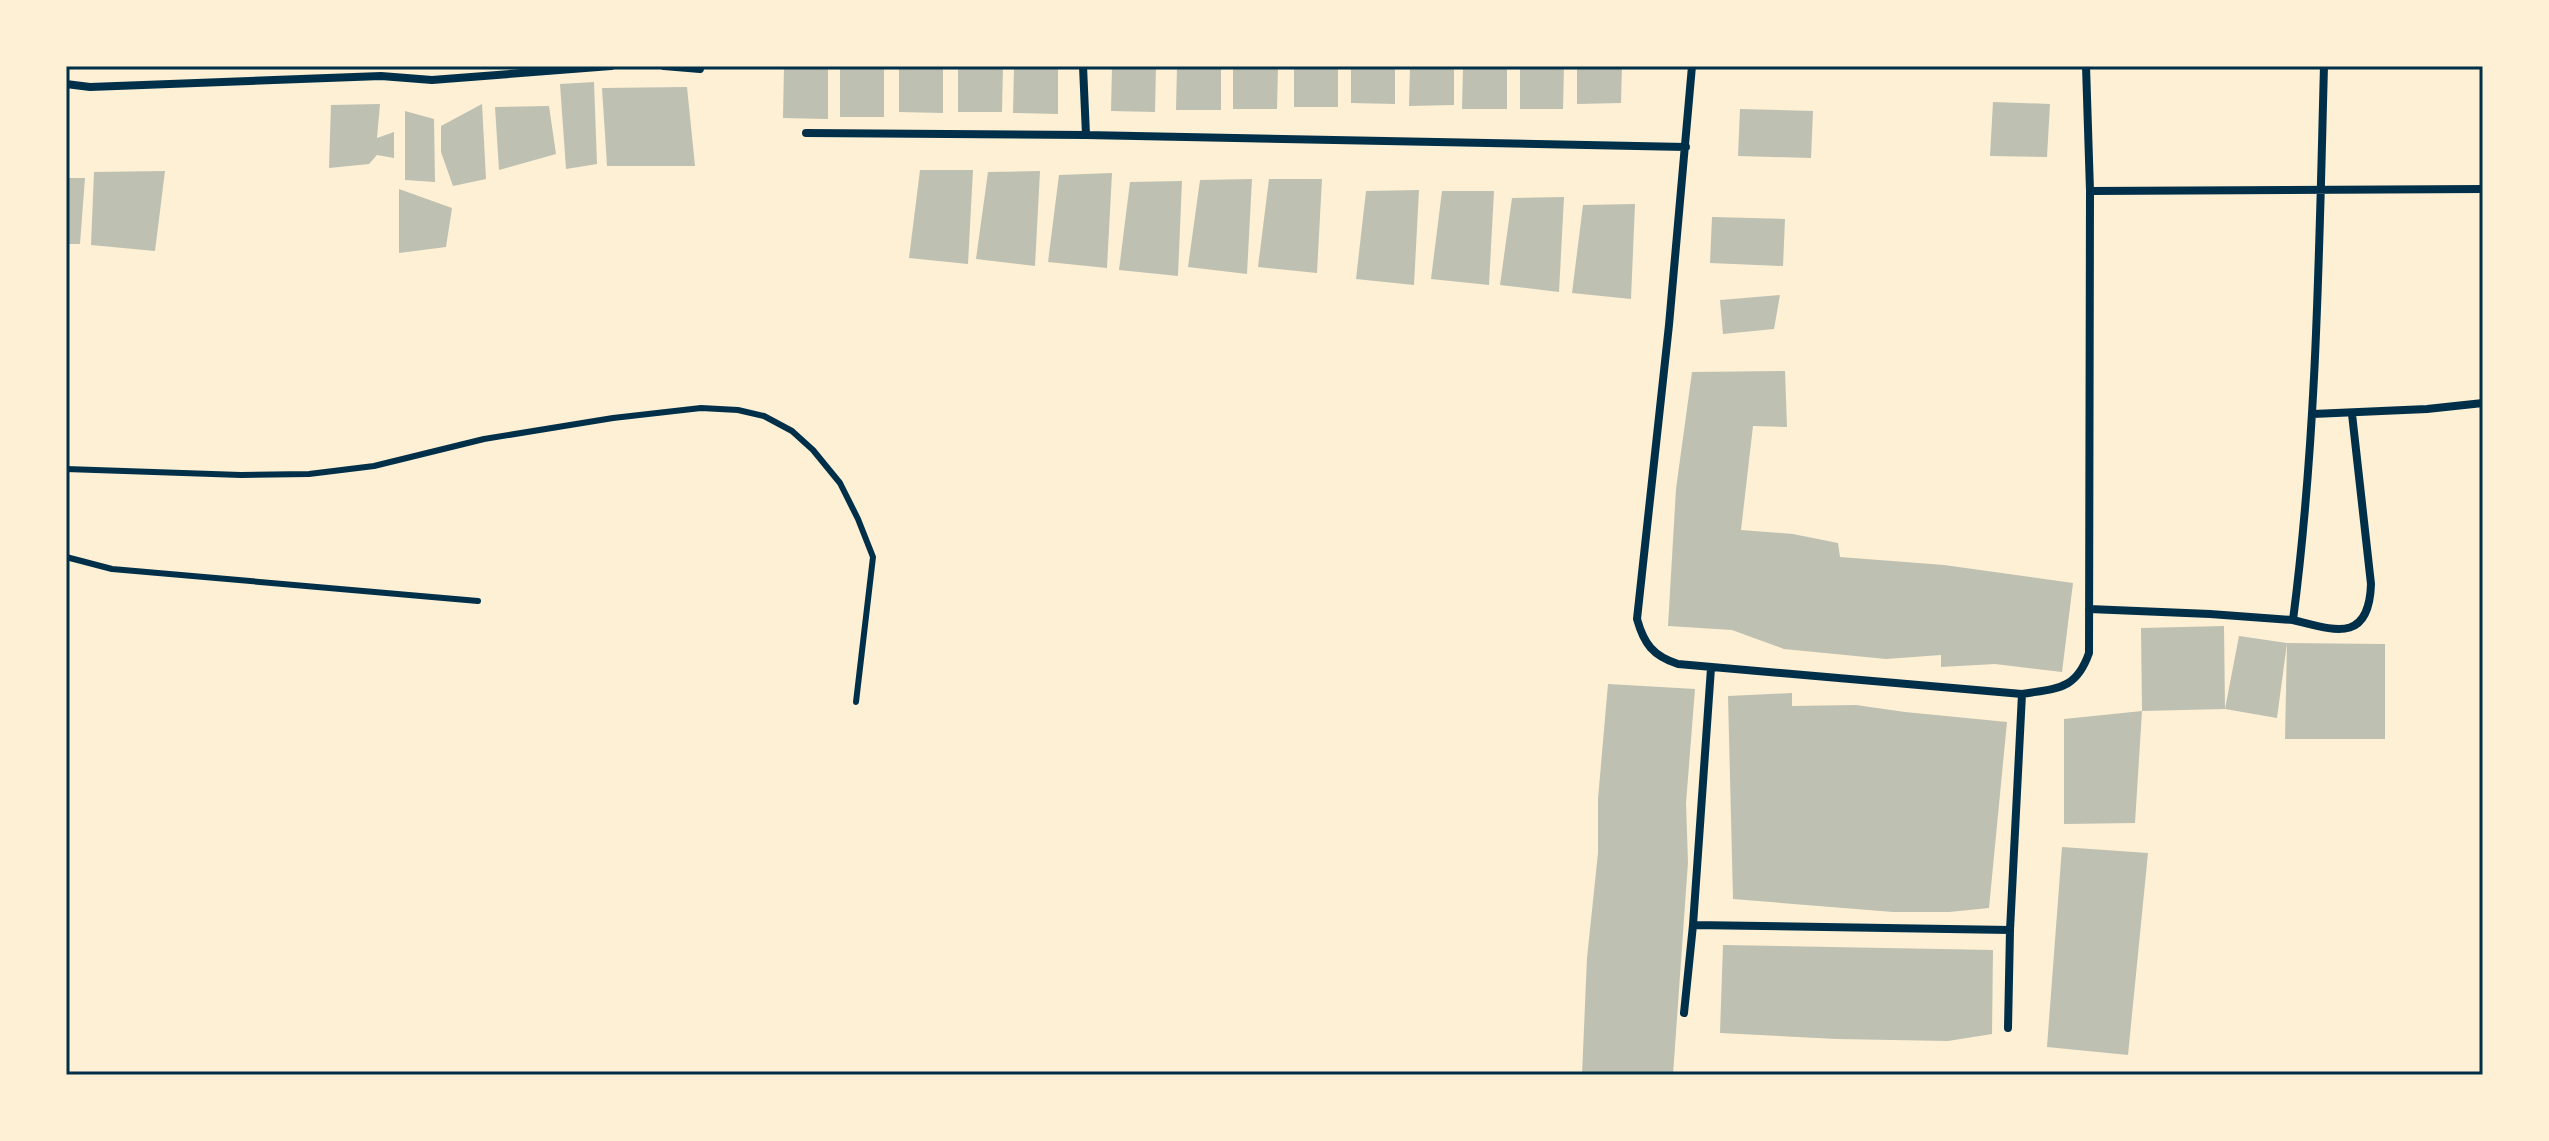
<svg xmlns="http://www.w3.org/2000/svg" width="2549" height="1141" font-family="'Fira Sans Condensed',sans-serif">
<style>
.building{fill:#bec0b2}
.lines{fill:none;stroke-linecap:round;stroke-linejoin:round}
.service{stroke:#003049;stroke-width:6}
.minor{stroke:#003049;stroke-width:8}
.neatline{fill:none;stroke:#003049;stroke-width:3}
</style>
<rect width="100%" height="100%" fill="#fdf0d5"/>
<path class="building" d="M 784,66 L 828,66 L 828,119 L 783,118 Z
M 840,66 L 884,66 L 884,117 L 840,117 Z
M 899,66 L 943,66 L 943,113 L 899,112 Z
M 958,66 L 1003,66 L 1002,112 L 958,112 Z
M 1014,66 L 1058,66 L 1058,114 L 1013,113 Z
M 1112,66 L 1156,66 L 1155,112 L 1111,111 Z
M 1177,66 L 1221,66 L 1221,110 L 1176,110 Z
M 1233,66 L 1278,66 L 1277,109 L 1233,109 Z
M 1294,66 L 1338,66 L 1338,107 L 1294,107 Z
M 1351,66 L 1395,66 L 1395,104 L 1351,103 Z
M 1410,66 L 1454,66 L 1454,105 L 1409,106 Z
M 1463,66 L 1507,66 L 1507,109 L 1462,109 Z
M 1520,66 L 1564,66 L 1563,109 L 1520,109 Z
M 1577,66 L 1622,66 L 1621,103 L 1577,104 Z
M 594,82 L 597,164 L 566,169 L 560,84 Z
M 687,87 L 695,166 L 607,166 L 602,88 Z
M 1993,102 L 2050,104 L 2047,157 L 1990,156 Z
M 380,104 L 377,138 L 394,132 L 394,158 L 377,155 L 369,164 L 329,168 L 331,105 Z
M 482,104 L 486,179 L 453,186 L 441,152 L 441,126 Z
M 549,106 L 556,154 L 499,170 L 495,107 Z
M 1740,109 L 1813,111 L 1811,158 L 1738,156 Z
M 405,111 L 434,119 L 435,182 L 405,180 Z
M 920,170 L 973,170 L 968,264 L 909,258 Z
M 165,171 L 155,251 L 91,245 L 94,172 Z
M 1040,171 L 1035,266 L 976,259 L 988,172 Z
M 1112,173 L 1107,268 L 1048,262 L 1059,175 Z
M 66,178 L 85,178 L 80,244 L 66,244 Z
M 1252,179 L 1247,274 L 1188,267 L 1200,180 Z
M 1269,179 L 1322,179 L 1317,273 L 1258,267 Z
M 1182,181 L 1178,276 L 1119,270 L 1130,182 Z
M 399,189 L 452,208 L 446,247 L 399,253 Z
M 1419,190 L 1414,285 L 1356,279 L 1366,191 Z
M 1442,191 L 1494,191 L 1489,285 L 1431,279 Z
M 1564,197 L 1559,292 L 1500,285 L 1512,198 Z
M 1635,204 L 1631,299 L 1572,293 L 1583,205 Z
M 1712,217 L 1785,219 L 1783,266 L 1710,263 Z
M 1780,295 L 1774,329 L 1723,334 L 1720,300 Z
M 1785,371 L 1787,427 L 1753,426 L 1741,530 L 1793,534 L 1838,543 L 1840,557 L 1944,565 L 2073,583 L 2062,672 L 1995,664 L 1941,667 L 1941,655 L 1886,659 L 1784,649 L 1732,630 L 1668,626 L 1676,489 L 1692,372 Z
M 2224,626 L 2225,709 L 2239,636 L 2287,643 L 2277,718 L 2225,709 L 2142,711 L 2141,628 Z
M 2287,643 L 2385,644 L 2385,739 L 2285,739 Z
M 1608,684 L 1695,689 L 1686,803 L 1688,862 L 1673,1075 L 1582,1075 L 1587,958 L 1598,853 L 1598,799 Z
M 1792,693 L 1792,706 L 1856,705 L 1905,712 L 2007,722 L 1989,908 L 1949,912 L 1893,912 L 1733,899 L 1728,696 Z
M 2142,711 L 2135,823 L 2064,824 L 2064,719 Z
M 2062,847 L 2148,853 L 2128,1055 L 2047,1047 Z
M 1723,945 L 1993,950 L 1992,1034 L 1948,1041 L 1837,1039 L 1720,1033 Z"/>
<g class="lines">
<path class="service" d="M 66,469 L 241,475 L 309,474 L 374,466 L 484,439 L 613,418 L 701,408 L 738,410 L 764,416 L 792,431 L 813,450 L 840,483 L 858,519 L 873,557 L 856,702
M 66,557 L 112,569 L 478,601"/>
<path class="minor" d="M 664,66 L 700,69
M 1083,66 L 1086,135
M 1692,66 L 1669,325 L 1637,619 C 1644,644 1653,656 1678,664 L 2022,694 C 2058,688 2076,690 2089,653 L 2090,191 L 2086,66
M 66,84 L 90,87 L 381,76 L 432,80 L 611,66
M 806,133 L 1086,135 L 1686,147
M 2090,191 L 2483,189
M 2313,414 L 2427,409 L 2483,403
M 2089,609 L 2210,614 L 2293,620 C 2317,436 2319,251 2324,66
M 2293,620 C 2334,630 2369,644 2371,584 L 2352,414
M 1693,925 L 2010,930
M 1684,1013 L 1693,925 L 1711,668
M 2008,1028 L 2010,930 L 2022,694"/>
</g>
<rect width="2549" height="1141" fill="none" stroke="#fdf0d5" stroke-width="136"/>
<rect x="68" y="68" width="2413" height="1005" class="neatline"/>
</svg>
